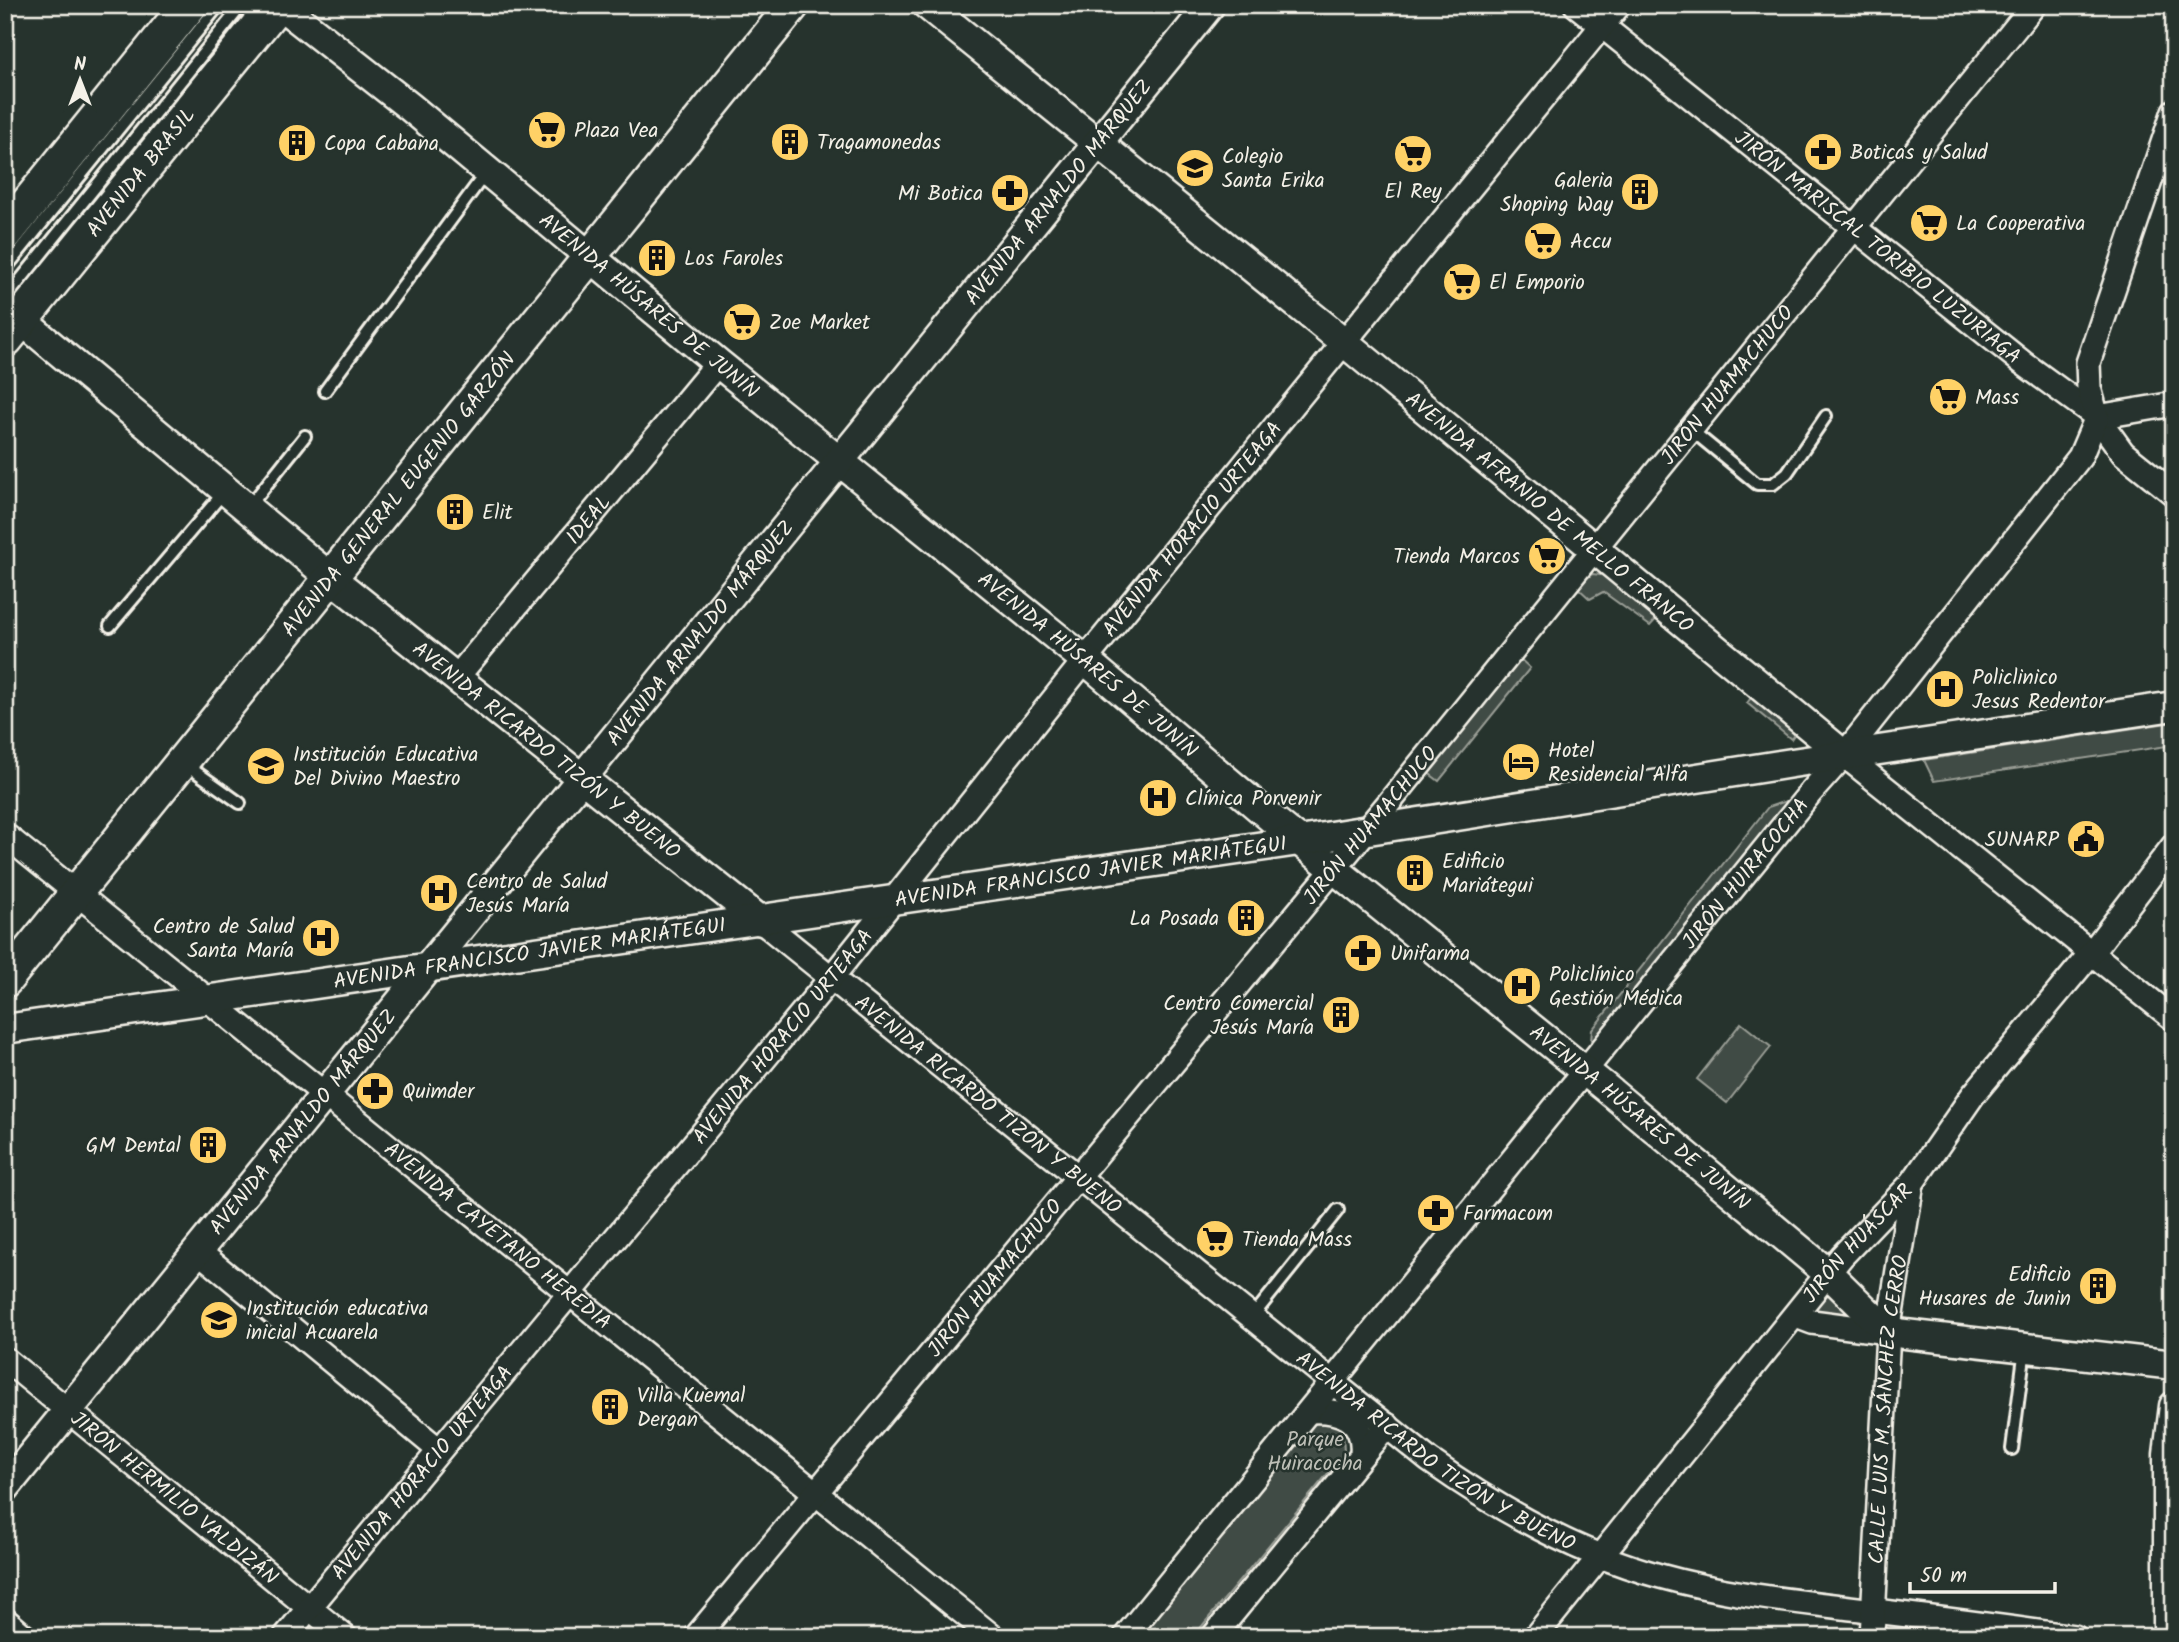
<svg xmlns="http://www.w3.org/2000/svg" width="2179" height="1642" font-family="Kalam,sans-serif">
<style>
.green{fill:#414b45;stroke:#9a9e96;stroke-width:2}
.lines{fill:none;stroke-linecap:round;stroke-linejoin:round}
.service-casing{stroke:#f4f1e8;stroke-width:16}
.minor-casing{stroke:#f4f1e8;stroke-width:28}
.tertiary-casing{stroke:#f4f1e8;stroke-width:33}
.secondary-casing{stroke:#f4f1e8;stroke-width:37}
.primary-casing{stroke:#f4f1e8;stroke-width:40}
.service{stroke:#26332d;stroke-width:10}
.minor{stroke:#26332d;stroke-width:23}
.tertiary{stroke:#26332d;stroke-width:28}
.secondary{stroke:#26332d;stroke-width:32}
.primary{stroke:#26332d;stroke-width:35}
.labels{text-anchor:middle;stroke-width:5;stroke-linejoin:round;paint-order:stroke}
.poi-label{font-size:21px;fill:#f4f1e8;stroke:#26332d;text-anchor:start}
.street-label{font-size:21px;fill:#f4f1e8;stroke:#26332d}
.park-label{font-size:21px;fill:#bebfb7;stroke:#26332d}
</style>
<rect width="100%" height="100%" fill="#26332d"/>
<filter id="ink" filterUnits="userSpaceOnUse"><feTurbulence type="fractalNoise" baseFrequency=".0143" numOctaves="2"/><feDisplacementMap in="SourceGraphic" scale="14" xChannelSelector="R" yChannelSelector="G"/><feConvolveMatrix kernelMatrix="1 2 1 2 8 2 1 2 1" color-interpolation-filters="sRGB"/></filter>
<g filter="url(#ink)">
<path class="green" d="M 1592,574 L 1610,576 L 1659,616 L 1650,626 L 1603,592 L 1590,599 L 1577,587 Z
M 1519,658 L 1530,668 L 1439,781 L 1427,772 Z
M 1754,694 L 1798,729 L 1791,739 L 1747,703 Z
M 2174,722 L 2174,745 L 1934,781 L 1924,760 Z
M 1792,799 L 1590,1053 L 1592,1030 L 1768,807 Z
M 1741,1023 L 1771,1047 L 1727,1103 L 1697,1079 Z
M 1832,1287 L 1860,1318 L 1812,1313 L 1812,1307 Z
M 1334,1419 L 1343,1429 L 1344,1454 L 1193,1637 L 1131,1637 L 1307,1422 Z"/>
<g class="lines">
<defs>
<path id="service" d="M 5,269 L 219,5
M 5,299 L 242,5
M 325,391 L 487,171
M 1690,429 L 1757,484 L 1773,484 L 1787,473 L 1826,416
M 248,508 L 305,436
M 110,626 L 224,492
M 185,764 L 240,803
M 1253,1316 L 1338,1210
M 2012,1449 L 2025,1348"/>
<g id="minor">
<path id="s1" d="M 1576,5 L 2023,363 L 2097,417 L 2123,453 L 2174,494"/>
<path d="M 2097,417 L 2174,404"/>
<path id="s2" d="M 457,677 L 718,363"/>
<path d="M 1844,755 L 2174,1019"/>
<path id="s3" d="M 5,835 L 993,1637"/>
<path id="s4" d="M 761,921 L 1429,1460 C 1498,1509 1578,1554 1660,1576 C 1731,1596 1803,1602 1875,1611 C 1942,1619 2009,1628 2075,1637"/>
<path d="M 198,1251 L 439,1450"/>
<path d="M 1796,1316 L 1812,1322 L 1888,1332"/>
<path id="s5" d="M 5,1359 L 345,1637"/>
<path d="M 1309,1411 C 1340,1409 1365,1418 1362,1454"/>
<path d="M 5,1620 L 25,1637"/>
<path id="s6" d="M 285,1637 L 832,977 L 1085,660 L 1619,5"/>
<path id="s7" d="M 696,1637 L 1388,804 L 2034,5"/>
<path id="s8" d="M 1125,1637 L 1811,792 L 1844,755 L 2080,457 L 2097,417 L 2089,388 L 2088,363 L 2174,111"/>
<path d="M 1213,1637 L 1387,1425"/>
<path id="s9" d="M 1535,1637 L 1842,1256 L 1912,1183 L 1973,1095 L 2092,952 L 2174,845"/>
<path id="s10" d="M 1872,1637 L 1888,1332 L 1912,1183"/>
</g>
<g id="tertiary">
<path id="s11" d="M 280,5 L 410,107 L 718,363 L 1085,660 L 1271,818 L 1606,1088 L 1829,1274 L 1888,1332 L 2174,1365"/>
<path id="s12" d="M 927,5 L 1344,342 L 1844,755"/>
<path id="s13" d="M 21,320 L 331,578 L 761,921"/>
<path id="s14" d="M 5,1029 L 1299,841 L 1792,763 L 2174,706"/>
<path id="s15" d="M 5,1488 L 1210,5"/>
<path d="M 2168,1637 L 2168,1454 L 2174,1406"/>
</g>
<g id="secondary">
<path id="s16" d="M 5,981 L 793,5"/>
</g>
<g id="primary">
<path d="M 5,233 L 189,5"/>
<path id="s17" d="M 5,339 L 276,5"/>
</g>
</defs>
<use href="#service" class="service-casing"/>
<use href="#minor" class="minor-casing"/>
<use href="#tertiary" class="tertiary-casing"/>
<use href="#secondary" class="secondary-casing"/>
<use href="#primary" class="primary-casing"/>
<use href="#service" class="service"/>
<use href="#minor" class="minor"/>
<use href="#tertiary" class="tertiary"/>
<use href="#secondary" class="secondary"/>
<use href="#primary" class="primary"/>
</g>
</g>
<defs>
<symbol id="supermarket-disc" viewBox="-11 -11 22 22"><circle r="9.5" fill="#ffd166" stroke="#26332d"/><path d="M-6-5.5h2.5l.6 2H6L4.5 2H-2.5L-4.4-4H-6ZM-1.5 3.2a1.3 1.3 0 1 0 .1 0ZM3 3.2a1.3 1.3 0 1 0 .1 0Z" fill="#111"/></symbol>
<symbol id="building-disc" viewBox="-11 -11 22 22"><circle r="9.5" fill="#ffd166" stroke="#26332d"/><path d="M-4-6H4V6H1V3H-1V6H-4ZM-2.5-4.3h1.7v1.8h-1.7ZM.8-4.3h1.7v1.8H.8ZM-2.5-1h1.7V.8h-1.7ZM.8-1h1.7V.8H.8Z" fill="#111"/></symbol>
<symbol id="pharmacy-disc" viewBox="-11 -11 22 22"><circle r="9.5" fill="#ffd166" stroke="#26332d"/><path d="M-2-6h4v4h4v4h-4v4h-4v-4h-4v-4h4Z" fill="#111"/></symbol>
<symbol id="school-disc" viewBox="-11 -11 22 22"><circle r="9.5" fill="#ffd166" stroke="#26332d"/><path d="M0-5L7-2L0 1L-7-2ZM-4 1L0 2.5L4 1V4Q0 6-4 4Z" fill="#111"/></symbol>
<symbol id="hospital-disc" viewBox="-11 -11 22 22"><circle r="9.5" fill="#ffd166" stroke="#26332d"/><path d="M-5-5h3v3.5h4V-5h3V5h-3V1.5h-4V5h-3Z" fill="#111"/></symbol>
<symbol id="hotel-disc" viewBox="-11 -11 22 22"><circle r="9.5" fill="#ffd166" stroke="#26332d"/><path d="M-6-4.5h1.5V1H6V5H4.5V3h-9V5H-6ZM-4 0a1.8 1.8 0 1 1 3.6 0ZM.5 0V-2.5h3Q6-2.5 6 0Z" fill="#111"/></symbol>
<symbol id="civic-disc" viewBox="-11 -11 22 22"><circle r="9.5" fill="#ffd166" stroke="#26332d"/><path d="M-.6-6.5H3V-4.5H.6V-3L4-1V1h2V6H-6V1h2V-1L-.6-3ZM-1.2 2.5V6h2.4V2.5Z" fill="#111"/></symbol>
</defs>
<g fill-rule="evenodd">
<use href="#supermarket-disc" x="525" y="108" width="44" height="44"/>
<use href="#building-disc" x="768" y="120" width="44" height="44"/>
<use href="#building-disc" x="275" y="121" width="44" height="44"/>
<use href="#pharmacy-disc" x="1801" y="130" width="44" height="44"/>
<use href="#supermarket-disc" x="1391" y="132" width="44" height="44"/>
<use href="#school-disc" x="1173" y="146" width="44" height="44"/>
<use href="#building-disc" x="1618" y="170" width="44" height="44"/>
<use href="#pharmacy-disc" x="988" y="171" width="44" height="44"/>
<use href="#supermarket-disc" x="1907" y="201" width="44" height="44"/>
<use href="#supermarket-disc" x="1521" y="219" width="44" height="44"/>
<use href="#building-disc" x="635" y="236" width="44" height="44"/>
<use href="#supermarket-disc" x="1440" y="260" width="44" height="44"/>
<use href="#supermarket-disc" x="720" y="300" width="44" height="44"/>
<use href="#supermarket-disc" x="1926" y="375" width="44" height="44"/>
<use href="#building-disc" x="433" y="490" width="44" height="44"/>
<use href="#supermarket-disc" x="1525" y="534" width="44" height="44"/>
<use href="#hospital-disc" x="1923" y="667" width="44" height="44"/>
<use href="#hotel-disc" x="1499" y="740" width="44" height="44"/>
<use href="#school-disc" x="244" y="744" width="44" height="44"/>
<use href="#hospital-disc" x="1136" y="776" width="44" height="44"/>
<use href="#civic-disc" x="2064" y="817" width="44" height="44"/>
<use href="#building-disc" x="1393" y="851" width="44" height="44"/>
<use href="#hospital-disc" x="417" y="871" width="44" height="44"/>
<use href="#building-disc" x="1224" y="896" width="44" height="44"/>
<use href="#hospital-disc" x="299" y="916" width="44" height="44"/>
<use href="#pharmacy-disc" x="1341" y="931" width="44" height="44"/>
<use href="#hospital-disc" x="1500" y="964" width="44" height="44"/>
<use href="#building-disc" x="1319" y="993" width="44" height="44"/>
<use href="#pharmacy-disc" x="353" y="1069" width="44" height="44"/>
<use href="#building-disc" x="186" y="1123" width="44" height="44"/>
<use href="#pharmacy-disc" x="1414" y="1191" width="44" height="44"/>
<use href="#supermarket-disc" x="1193" y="1217" width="44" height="44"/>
<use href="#building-disc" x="2076" y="1264" width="44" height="44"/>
<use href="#school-disc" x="197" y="1298" width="44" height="44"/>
<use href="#building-disc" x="588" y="1385" width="44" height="44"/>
</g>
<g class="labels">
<g class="poi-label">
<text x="574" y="137">Plaza Vea</text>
<text x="817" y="149">Tragamonedas</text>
<text x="324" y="150">Copa Cabana</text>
<text x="1850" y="159">Boticas y Salud</text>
<text x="1222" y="163">Colegio<tspan x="1222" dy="24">Santa Erika</tspan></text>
<text x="1613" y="187" text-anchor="end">Galeria<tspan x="1613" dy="24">Shoping Way</tspan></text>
<text x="1413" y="198" text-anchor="middle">El Rey</text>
<text x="983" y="200" text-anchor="end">Mi Botica</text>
<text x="1956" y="230">La Cooperativa</text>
<text x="1570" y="248">Accu</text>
<text x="684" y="265">Los Faroles</text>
<text x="1489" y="289">El Emporio</text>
<text x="769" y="329">Zoe Market</text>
<text x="1975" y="404">Mass</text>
<text x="482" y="519">Elit</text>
<text x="1520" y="563" text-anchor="end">Tienda Marcos</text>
<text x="1972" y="684">Policlinico<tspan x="1972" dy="24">Jesus Redentor</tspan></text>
<text x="1548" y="757">Hotel<tspan x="1548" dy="24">Residencial Alfa</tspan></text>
<text x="293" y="761">Institución Educativa<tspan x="293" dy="24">Del Divino Maestro</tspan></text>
<text x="1185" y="805">Clínica Porvenir</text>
<text x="2059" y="846" text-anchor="end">SUNARP</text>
<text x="1442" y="868">Edificio<tspan x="1442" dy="24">Mariátegui</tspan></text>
<text x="466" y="888">Centro de Salud<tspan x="466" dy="24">Jesús María</tspan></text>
<text x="1219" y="925" text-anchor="end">La Posada</text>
<text x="294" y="933" text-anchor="end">Centro de Salud<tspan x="294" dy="24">Santa María</tspan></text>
<text x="1390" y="960">Unifarma</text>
<text x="1549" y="981">Policlínico<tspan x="1549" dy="24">Gestión Médica</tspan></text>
<text x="1314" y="1010" text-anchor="end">Centro Comercial<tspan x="1314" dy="24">Jesús María</tspan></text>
<text x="402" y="1098">Quimder</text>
<text x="181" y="1152" text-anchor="end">GM Dental</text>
<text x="1463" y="1220">Farmacom</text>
<text x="1242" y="1246">Tienda Mass</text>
<text x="2071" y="1281" text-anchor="end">Edificio<tspan x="2071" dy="24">Husares de Junin</tspan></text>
<text x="246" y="1315">Institución educativa<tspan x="246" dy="24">inicial Acuarela</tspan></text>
<text x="637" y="1402">Villa Kuemal<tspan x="637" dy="24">Dergan</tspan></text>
</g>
<g class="street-label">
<text dy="7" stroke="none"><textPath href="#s17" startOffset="215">AVENIDA BRASIL</textPath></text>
<text dy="7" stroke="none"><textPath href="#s15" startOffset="1670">AVENIDA ARNALDO MÁRQUEZ</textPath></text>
<text dy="7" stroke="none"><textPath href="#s1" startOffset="387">JIRÓN MARISCAL TORIBIO LUZURIAGA</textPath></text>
<text dy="7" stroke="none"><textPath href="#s11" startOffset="476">AVENIDA HÚSARES DE JUNÍN</textPath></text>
<text dy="7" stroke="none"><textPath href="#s7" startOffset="1622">JIRÓN HUAMACHUCO</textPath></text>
<text dy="7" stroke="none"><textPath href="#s16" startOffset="626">AVENIDA GENERAL EUGENIO GARZÓN</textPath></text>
<text dy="7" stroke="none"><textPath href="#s12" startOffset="803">AVENIDA AFRANIO DE MELLO FRANCO</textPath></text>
<text dy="7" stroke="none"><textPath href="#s2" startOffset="205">IDEAL</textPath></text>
<text dy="7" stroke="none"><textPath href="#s6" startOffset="1432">AVENIDA HORACIO URTEAGA</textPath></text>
<text dy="7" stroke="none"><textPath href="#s15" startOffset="1102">AVENIDA ARNALDO MÁRQUEZ</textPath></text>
<text dy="7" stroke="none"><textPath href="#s11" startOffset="1043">AVENIDA HÚSARES DE JUNÍN</textPath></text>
<text dy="7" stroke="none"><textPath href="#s13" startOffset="679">AVENIDA RICARDO TIZÓN Y BUENO</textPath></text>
<text dy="7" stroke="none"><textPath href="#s7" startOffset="1055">JIRÓN HUAMACHUCO</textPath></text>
<text dy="7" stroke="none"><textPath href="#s14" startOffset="1097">AVENIDA FRANCISCO JAVIER MARIÁTEGUI</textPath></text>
<text dy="7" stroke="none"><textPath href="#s8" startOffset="984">JIRÓN HUIRACOCHA</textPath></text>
<text dy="7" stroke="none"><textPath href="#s14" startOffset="530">AVENIDA FRANCISCO JAVIER MARIÁTEGUI</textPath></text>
<text dy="7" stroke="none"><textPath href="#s6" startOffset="780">AVENIDA HORACIO URTEAGA</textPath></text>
<text dy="7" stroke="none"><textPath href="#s4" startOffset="292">AVENIDA RICARDO TIZÓN Y BUENO</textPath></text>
<text dy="7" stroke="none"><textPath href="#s11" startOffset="1757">AVENIDA HÚSARES DE JUNÍN</textPath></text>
<text dy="7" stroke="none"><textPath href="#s15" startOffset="472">AVENIDA ARNALDO MÁRQUEZ</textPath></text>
<text dy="7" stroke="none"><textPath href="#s3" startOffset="635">AVENIDA CAYETANO HEREDIA</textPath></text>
<text dy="7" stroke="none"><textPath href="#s9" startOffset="509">JIRÓN HUÁSCAR</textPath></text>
<text dy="7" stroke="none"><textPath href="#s7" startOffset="467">JIRÓN HUAMACHUCO</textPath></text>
<text dy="7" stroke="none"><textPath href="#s10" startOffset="228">CALLE LUIS M. SÁNCHEZ CERRO</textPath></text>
<text dy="7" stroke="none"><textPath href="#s4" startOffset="859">AVENIDA RICARDO TIZÓN Y BUENO</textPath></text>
<text dy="7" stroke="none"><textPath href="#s6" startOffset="214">AVENIDA HORACIO URTEAGA</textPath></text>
<text dy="7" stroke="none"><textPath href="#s5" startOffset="219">JIRÓN HERMILIO VALDIZÁN</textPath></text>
</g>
<g class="park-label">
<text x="1315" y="1446">Parque<tspan x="1315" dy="24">Huiracocha</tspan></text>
</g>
</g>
<rect width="2179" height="1642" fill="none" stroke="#26332d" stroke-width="28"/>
<rect x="14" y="14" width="2151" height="1614" fill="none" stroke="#f4f1e8" stroke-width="2.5" filter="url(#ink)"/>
<g transform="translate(80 80)" stroke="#26332d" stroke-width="5" paint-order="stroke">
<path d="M0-5L12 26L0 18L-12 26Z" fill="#f4f1e8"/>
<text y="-10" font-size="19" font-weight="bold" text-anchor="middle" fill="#f4f1e8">N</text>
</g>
<path d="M1910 1582v10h145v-10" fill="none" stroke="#f4f1e8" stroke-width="3.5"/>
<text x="1920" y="1582" font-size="21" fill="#f4f1e8" stroke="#26332d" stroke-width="5" paint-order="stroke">50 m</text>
</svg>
